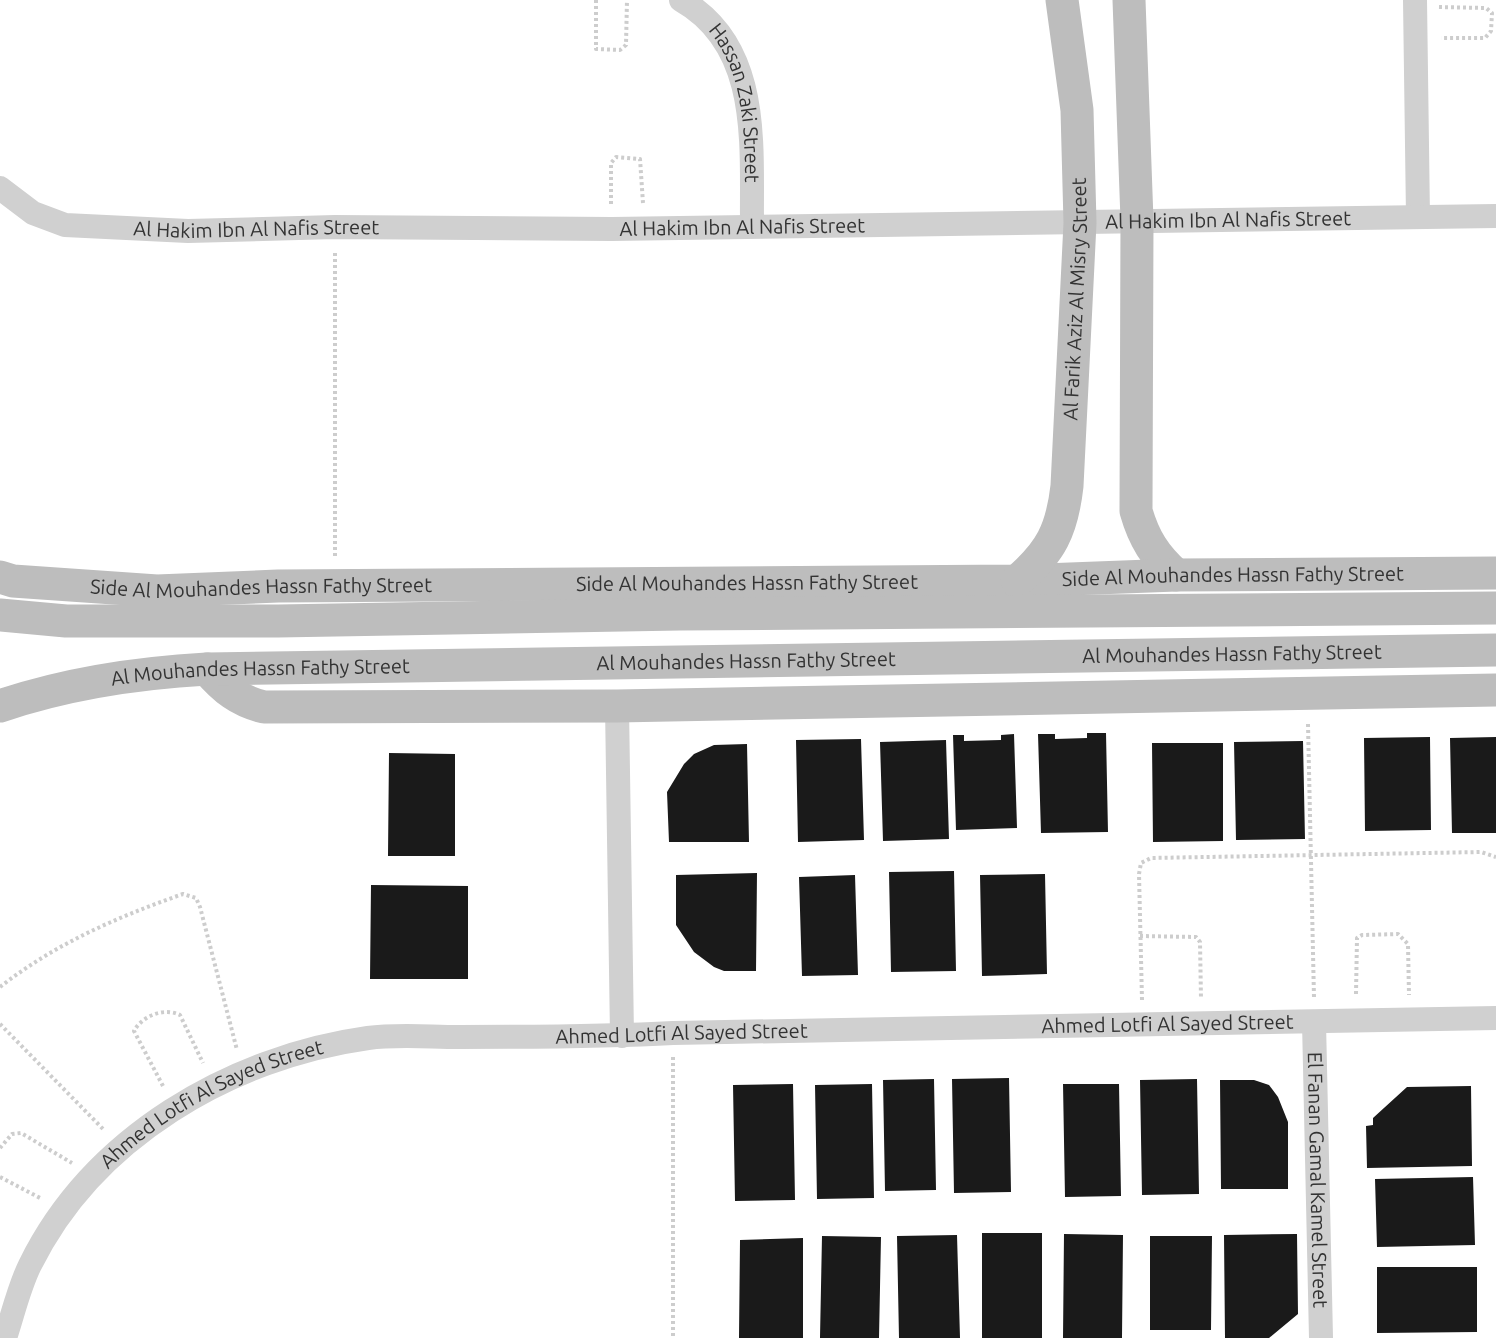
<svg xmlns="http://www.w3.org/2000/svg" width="1496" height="1338" font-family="Ubuntu,sans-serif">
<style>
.building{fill:#1a1a1a}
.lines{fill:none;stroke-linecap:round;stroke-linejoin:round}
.path{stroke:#cdcdcd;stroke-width:4;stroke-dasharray:3 3;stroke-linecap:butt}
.street{stroke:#d0d0d0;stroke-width:24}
.secondary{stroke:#bdbdbd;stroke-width:33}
.labels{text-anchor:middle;stroke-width:6;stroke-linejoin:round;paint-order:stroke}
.street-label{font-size:20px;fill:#333;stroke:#fff}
</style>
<rect width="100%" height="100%" fill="#fff"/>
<path class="building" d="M 1087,733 L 1106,733 L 1108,832 L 1041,833 L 1038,734 L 1055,734 L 1055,739 L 1087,738 Z
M 1014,734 L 1017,828 L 956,830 L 953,735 L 964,735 L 964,741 L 1001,740 L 1001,735 Z
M 1430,737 L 1431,830 L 1365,831 L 1364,738 Z
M 1496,737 L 1496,833 L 1452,833 L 1450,738 Z
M 861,739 L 864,840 L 798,842 L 796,740 Z
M 946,740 L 949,839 L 883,841 L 880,742 Z
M 1303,741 L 1305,839 L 1236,840 L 1234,742 Z
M 1152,743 L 1223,743 L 1223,841 L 1153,842 Z
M 747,744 L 749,842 L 669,842 L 667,792 L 684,764 L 694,754 L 714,745 Z
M 389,753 L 455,754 L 455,856 L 388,856 Z
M 954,871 L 956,971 L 891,972 L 889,872 Z
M 757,873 L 756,971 L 724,971 L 714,967 L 694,952 L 676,925 L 676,875 Z
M 1045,874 L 1047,974 L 982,976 L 980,875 Z
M 855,875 L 858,975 L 802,976 L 799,877 Z
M 371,885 L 468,886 L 468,979 L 370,979 Z
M 1009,1078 L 1011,1192 L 954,1193 L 952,1079 Z
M 934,1079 L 936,1190 L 885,1191 L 883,1080 Z
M 1197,1079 L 1199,1194 L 1142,1195 L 1140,1080 Z
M 1220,1080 L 1254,1080 L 1269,1085 L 1278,1097 L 1288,1122 L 1288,1189 L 1221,1189 Z
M 793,1084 L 795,1200 L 735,1201 L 733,1085 Z
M 872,1084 L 874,1198 L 817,1199 L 815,1085 Z
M 1063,1084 L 1119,1084 L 1121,1196 L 1065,1197 Z
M 1471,1086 L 1472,1166 L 1367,1168 L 1366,1126 L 1373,1125 L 1373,1118 L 1407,1087 Z
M 1473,1177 L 1475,1245 L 1377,1247 L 1375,1179 Z
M 982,1233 L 1042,1233 L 1042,1338 L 982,1338 Z
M 1064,1234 L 1123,1235 L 1122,1338 L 1063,1338 Z
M 1297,1234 L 1298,1314 L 1269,1338 L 1225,1338 L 1224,1235 Z
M 957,1235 L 960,1338 L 899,1338 L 897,1236 Z
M 822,1236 L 881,1237 L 879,1338 L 820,1338 Z
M 1150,1236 L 1212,1236 L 1211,1330 L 1150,1330 Z
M 803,1238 L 803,1338 L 739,1338 L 740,1240 Z
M 1377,1267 L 1477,1267 L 1477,1332 L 1377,1333 Z"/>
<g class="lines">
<path class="path" d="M 596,0 L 596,49 L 620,50 L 626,45 L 627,0
M 1439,7 L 1486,8 L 1492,13 L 1491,31 L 1485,38 L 1441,38
M 611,204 L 611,163 L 616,157 L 640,159 L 643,203
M 335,556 L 335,252
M 1308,724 L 1314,998
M 1140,936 L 1196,937 L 1200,942 L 1201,999
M 0,987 C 55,944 117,917 183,894 L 196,898 L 200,907 L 237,1050
M 1356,994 L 1357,938 L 1362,935 L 1398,934 L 1408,944 L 1409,995
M 1142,1000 L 1139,874 L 1141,863 L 1151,858 L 1481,852 L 1496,857
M 0,1024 L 104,1130
M 673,1057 L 673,1338
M 163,1086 L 134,1031 C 142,1016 164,1007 180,1015 L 203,1063
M 0,1148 L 12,1134 L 21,1133 L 72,1163
M 0,1177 L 42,1199"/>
<g class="street">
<path id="s1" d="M 681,0 C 762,46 751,146 752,225"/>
<path d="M 1415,0 L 1418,217"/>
<path id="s2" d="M 0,188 L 33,213 L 65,225 L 188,231 L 335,227 L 612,229 L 1496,216"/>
<path d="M 617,706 L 622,1036"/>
<path id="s3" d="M 1314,1022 L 1321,1338"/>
<path id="s4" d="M 5,1338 C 13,1314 19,1287 30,1265 C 93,1137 231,1057 368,1038 C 397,1034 429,1037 459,1037 C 530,1037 602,1037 673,1033 L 1496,1018"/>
</g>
<g class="secondary">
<path d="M 1129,0 L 1137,220 L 1136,511 C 1144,539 1155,556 1176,575"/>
<path id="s5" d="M 0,577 L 13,581 L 157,591 L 278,586 L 1017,581 L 1176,575 L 1496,573"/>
<path id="s6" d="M 1017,581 C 1051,552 1062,530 1067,486 L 1080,223 L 1077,110 L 1062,0"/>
<path d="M 0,615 L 66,621 L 278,621 L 680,614 L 1496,608"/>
<path d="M 207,669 C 224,689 239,701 264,707 L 617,706 L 1496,690"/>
<path id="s7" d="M 0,706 C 68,683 136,673 207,669 L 1496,650"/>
</g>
</g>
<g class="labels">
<g class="street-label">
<text dy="7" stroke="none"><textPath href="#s1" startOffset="124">Hassan Zaki Street</textPath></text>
<text dy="7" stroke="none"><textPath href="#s2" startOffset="1239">Al Hakim Ibn Al Nafis Street</textPath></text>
<text dy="7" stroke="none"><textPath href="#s2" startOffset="753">Al Hakim Ibn Al Nafis Street</textPath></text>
<text dy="7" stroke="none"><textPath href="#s2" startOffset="267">Al Hakim Ibn Al Nafis Street</textPath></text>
<text dy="7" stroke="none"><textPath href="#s6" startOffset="298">Al Farik Aziz Al Misry Street</textPath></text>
<text dy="7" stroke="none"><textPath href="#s5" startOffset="1234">Side Al Mouhandes Hassn Fathy Street</textPath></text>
<text dy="7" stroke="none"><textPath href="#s5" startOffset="748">Side Al Mouhandes Hassn Fathy Street</textPath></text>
<text dy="7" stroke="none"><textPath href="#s5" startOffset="262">Side Al Mouhandes Hassn Fathy Street</textPath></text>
<text dy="7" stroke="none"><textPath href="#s7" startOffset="1236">Al Mouhandes Hassn Fathy Street</textPath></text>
<text dy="7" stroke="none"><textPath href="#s7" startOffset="750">Al Mouhandes Hassn Fathy Street</textPath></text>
<text dy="7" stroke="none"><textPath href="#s7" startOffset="264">Al Mouhandes Hassn Fathy Street</textPath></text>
<text dy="7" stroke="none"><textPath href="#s4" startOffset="1300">Ahmed Lotfi Al Sayed Street</textPath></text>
<text dy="7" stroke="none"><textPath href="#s4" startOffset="814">Ahmed Lotfi Al Sayed Street</textPath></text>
<text dy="7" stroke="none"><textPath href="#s4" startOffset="328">Ahmed Lotfi Al Sayed Street</textPath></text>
<text dy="7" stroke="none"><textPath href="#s3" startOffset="158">El Fanan Gamal Kamel Street</textPath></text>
</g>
</g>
</svg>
